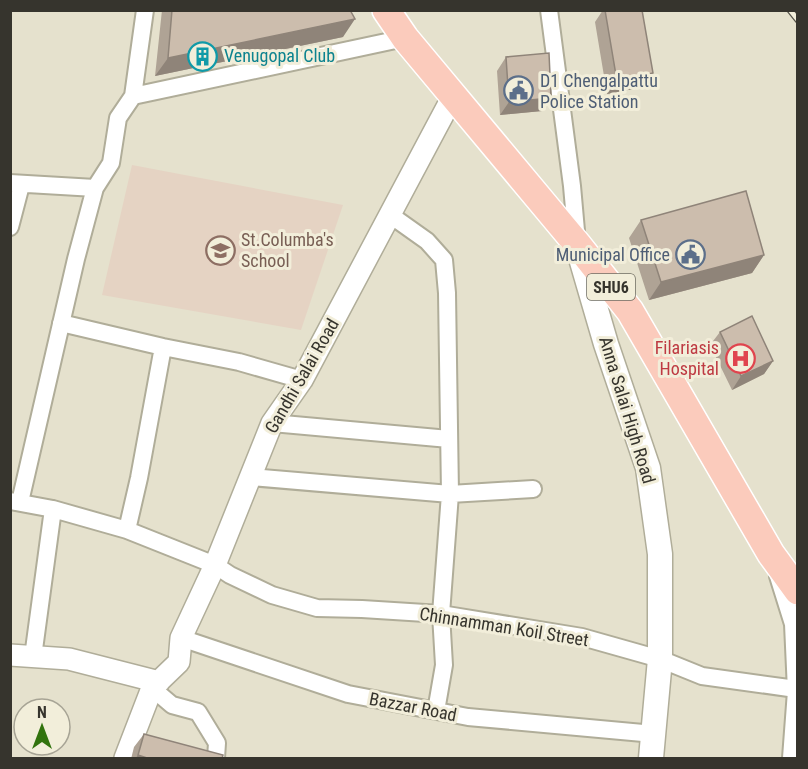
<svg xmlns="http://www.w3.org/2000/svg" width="808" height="769" font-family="'Roboto Condensed',sans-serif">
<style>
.education{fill:#e5d3c3}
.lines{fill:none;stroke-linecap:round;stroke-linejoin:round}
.minor-casing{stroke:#b0ad99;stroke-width:20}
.tertiary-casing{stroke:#b0ad99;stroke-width:24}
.secondary-casing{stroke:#b0ad99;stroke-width:27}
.primary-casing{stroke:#fff;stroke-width:30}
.minor{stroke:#fff;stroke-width:16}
.tertiary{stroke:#fff;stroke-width:21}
.secondary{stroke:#fff;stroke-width:24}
.primary{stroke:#fbcbbc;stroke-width:27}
.rail-casing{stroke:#545148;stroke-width:7}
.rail{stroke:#f2eeda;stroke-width:4.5;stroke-dasharray:14;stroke-linecap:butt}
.wall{fill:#afa395}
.shaded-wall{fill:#8f8479}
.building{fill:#ccbdad;stroke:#8f8479;stroke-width:1.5}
.labels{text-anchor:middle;stroke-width:6;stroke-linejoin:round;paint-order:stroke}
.shield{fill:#f2eeda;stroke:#6e6c61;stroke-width:1.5}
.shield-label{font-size:16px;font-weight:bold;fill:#36342d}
.culture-label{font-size:18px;fill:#0d838f;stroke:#f2eeda;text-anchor:start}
.service-label{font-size:18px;fill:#4e5e75;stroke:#f2eeda;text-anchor:start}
.education-label{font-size:18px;fill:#785e54;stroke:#f2eeda;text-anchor:start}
.health-label{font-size:18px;fill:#be3a42;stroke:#f2eeda;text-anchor:end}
.street-label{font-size:18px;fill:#36342d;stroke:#f2eeda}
</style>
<rect width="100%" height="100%" fill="#e5e1cd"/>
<path class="education" d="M 132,165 L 343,205 L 301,330 L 102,295 Z"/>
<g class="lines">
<defs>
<path id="minor" d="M 549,10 L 572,186 L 577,242
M 133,96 L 145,10
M 10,183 L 95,188 L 111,163 L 118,118 L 133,96 L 405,38
M 389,214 L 427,241 L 444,260 L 447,293 L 450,494 L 441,614 L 444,665 L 436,711
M 10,227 L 21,185
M 61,323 L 163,347 L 239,362 L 302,380
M 272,423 L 449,439
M 250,477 L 450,494 L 533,489
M 10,501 L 53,509 L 127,530 L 215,565 L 230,575 L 272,595 L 317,608 L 362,609 L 441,614 L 582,637 L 660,659 L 702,676 L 796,689
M 20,502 L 76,259 L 95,188
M 127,530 L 139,478 L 163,347
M 778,576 L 793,624 L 796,691 L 791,758
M 181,638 L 348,694 L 468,717 L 654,734
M 33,657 L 53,509
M 152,688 L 172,705 L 198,712 L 217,743 L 216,758"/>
<path id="tertiary" d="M 10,655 L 69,659 L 159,682
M 125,758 L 152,688 L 179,662 L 181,638 L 215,565 L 272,423 L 302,380 L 453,96"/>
<path id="secondary" d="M 578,248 L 606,344 L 648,468 L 660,554 L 660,659 L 651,758"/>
<path id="primary" d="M 386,10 L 405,38 L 577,244 L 630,311 L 771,554 L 798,591"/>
</defs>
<use href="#minor" class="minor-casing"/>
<use href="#tertiary" class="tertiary-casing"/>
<use href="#secondary" class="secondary-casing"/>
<use href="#primary" class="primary-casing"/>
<use href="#minor" class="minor"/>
<use href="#tertiary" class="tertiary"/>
<use href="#secondary" class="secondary"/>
<use href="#primary" class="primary"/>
<defs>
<path id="rail" d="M 790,10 L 798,20"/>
</defs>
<use href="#rail" class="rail-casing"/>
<use href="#rail" class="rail"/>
</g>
<path class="wall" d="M 162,10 L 350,10 L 343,37 L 155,76 Z
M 603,10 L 642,10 L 643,87 L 607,94 L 595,22 Z
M 506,57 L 542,111 L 500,115 L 497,71 Z
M 641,220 L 764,255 L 752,273 L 649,300 L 629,238 Z
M 720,332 L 773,361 L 764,374 L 732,390 L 710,345 Z
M 144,734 L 222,759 L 131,759 L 134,747 Z"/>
<path class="shaded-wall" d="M 355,19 L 343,37 L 155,76 L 168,58 Z
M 653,73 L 643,87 L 607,94 L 617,81 Z
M 551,98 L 542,111 L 500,115 L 509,102 Z
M 764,255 L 752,273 L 649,300 L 661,282 Z
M 773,361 L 764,374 L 732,390 L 741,376 Z
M 138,755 L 150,759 L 135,759 Z"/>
<path class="building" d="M 172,10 L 350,10 L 355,19 L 168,58 Z
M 605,10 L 642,10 L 653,73 L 617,81 Z
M 549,53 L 551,98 L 509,102 L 506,57 Z
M 746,191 L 764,255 L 661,282 L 641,220 Z
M 752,316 L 773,361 L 741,376 L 720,332 Z
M 144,734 L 223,755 L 222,759 L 150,759 L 138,755 Z"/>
<defs>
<symbol id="building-ring" viewBox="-11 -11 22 22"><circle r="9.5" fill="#f2eeda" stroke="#0f9aa8" stroke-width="1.5"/><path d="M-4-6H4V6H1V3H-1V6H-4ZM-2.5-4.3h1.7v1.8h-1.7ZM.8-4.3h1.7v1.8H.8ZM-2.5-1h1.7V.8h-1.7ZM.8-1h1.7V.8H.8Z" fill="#0f9aa8"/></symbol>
<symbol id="civic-ring" viewBox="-11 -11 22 22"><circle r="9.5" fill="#f2eeda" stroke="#5c6f8a" stroke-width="1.5"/><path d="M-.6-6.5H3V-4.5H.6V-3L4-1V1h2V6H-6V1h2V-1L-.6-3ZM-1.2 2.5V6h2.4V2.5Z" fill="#5c6f8a"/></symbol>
<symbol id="school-ring" viewBox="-11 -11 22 22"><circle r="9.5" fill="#f2eeda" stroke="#8d6e63" stroke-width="1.5"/><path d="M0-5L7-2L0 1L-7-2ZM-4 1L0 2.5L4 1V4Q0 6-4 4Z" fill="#8d6e63"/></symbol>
<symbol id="hospital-ring" viewBox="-11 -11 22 22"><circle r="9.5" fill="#f2eeda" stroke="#e0444e" stroke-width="1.5"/><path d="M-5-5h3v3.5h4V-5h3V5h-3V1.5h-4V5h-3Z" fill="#e0444e"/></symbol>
</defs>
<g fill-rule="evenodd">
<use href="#building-ring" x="186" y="40" width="33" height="33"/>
<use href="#civic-ring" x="502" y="74" width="33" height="33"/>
<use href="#school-ring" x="204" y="234" width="33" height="33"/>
<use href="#civic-ring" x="674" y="238" width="33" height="33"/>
<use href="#hospital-ring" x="724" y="342" width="33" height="33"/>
</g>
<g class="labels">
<rect class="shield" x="587" y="274" width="48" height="26" rx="4.5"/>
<g class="shield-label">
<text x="611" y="293">SHU6</text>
</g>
<g class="culture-label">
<text x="224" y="62">Venugopal Club</text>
</g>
<g class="service-label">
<text x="540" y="87">D1 Chengalpattu<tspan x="540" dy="21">Police Station</tspan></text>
<text x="670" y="261" text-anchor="end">Municipal Office</text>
</g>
<g class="education-label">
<text x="241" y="246">St.Columba's<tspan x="241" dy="21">School</tspan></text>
</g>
<g class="health-label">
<text x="719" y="354">Filariasis<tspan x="719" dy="21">Hospital</tspan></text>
</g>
<g class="street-label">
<text transform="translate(302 376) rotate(-60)" y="6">Gandhi Salai Road</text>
<text transform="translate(627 410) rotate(73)" y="6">Anna Salai High Road</text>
<text transform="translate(504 627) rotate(9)" y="6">Chinnamman Koil Street</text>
<text transform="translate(413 707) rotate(11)" y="6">Bazzar Road</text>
</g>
</g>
<rect width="808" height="769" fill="none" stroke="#36342d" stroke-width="24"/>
<g transform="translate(42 727)"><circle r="28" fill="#f2eeda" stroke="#a7a495" stroke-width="1.5"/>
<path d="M0-4.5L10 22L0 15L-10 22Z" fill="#32730e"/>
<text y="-9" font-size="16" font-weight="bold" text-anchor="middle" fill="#36342d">N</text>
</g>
</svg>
